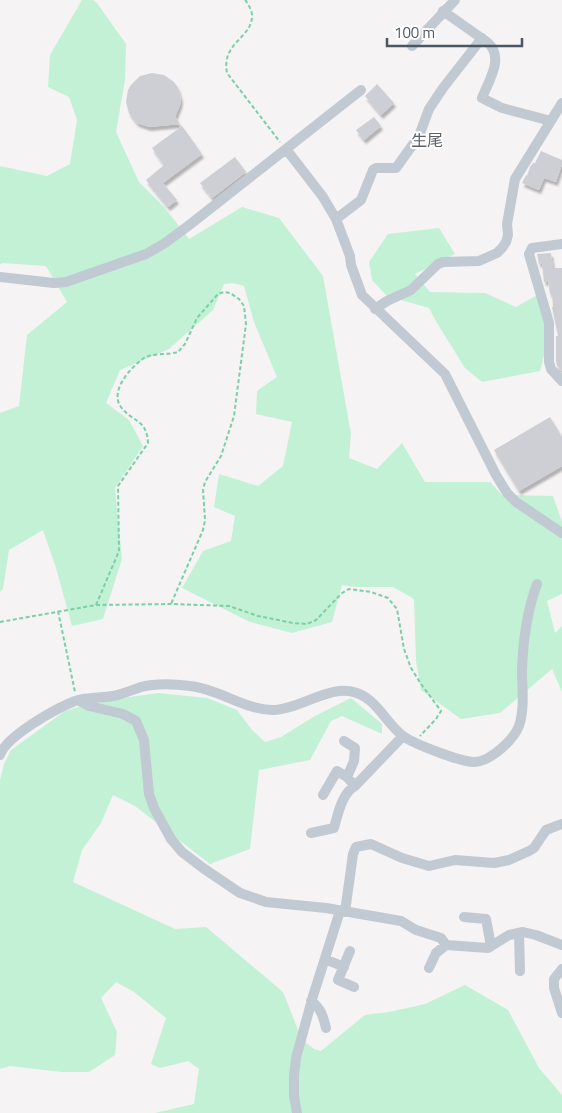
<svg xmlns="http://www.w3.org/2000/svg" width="562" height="1113" font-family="'Titillium Web','Noto Sans JP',sans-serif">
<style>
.green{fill:#c3f1d5}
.building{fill:#cdcfd5;filter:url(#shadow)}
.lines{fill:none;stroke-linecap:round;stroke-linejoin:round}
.path{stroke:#7ad0a6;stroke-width:2;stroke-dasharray:4 2.5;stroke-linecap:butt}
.minor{stroke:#c1cad2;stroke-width:10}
.labels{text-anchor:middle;stroke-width:4;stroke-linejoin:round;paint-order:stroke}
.quarter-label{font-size:16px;fill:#5f6368;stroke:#fff}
</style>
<defs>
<filter id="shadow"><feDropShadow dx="2" dy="4" stdDeviation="1" flood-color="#0004"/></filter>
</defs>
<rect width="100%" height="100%" fill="#f5f3f3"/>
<path class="green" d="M 82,0 L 93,0 L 97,3 L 126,44 L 125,80 L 116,132 L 139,182 L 165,208 L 189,239 L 242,207 L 279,218 L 323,276 L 351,434 L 349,458 L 377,469 L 402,443 L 425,482 L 490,482 L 502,495 L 553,496 L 562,522 L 562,594 L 547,601 L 555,633 L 562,626 L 562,692 L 552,669 L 500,713 L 461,719 L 421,690 L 416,661 L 414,599 L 393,587 L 357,587 L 342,585 L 332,622 L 292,633 L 250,622 L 182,588 L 203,551 L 231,541 L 235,516 L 214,507 L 219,474 L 258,486 L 283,466 L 292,422 L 256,414 L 257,391 L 277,377 L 254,322 L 244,286 L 233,283 L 224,284 L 213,310 L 169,349 L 120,370 L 106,403 L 129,420 L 143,446 L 115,488 L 122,559 L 103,619 L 72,626 L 56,568 L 43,530 L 9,550 L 3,589 L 0,592 L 0,413 L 19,406 L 27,335 L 67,302 L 46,266 L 2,263 L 0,265 L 0,166 L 47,176 L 70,164 L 77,120 L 69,97 L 48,87 L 50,55 Z
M 439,228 L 455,254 L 415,274 L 430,292 L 485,293 L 516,307 L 539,294 L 548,340 L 540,371 L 482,382 L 465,368 L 437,323 L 429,308 L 387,296 L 372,280 L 369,262 L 388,234 Z
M 158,693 L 207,698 L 237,710 L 252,730 L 265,742 L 281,737 L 315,716 L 351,698 L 382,724 L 382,734 L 342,716 L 331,721 L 310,760 L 259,770 L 250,849 L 210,864 L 135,806 L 113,795 L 101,823 L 82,850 L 73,882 L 175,929 L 206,927 L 283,992 L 302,1040 L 314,1049 L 321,1051 L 365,1015 L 389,1012 L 425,1004 L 465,985 L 508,1010 L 539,1068 L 562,1095 L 562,1113 L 155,1113 L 194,1104 L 199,1069 L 188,1061 L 160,1068 L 151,1064 L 166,1018 L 134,992 L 116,982 L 101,998 L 117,1032 L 115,1055 L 89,1072 L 62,1072 L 10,1066 L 0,1069 L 0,780 L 4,764 L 11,750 L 65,711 L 94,702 Z"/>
<path class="building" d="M 152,73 L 164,75 L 174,82 L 178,88 L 181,99 L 180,105 L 175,117 L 180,124 L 149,127 L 137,123 L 129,113 L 126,102 L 128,90 L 131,85 L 140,76 Z
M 377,84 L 394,103 L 381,115 L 365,96 Z
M 374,117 L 381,126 L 364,140 L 356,130 Z
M 182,126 L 202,154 L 163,183 L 177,200 L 168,207 L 146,180 L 164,165 L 152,148 Z
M 541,151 L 562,160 L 562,164 L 556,182 L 544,178 L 539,190 L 522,183 L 526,175 L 527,176 L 530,167 L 533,163 L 535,163 Z
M 235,157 L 246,172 L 212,198 L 200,183 Z
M 551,253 L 553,268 L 562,268 L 562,371 L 557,366 L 556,361 L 556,336 L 558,336 L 552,307 L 553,307 L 552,294 L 550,294 L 548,281 L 544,282 L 542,263 L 539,264 L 537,254 Z
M 550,417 L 562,437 L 562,466 L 519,491 L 494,450 Z"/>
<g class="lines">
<path class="path" d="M 245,0 C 248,4 252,10 252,15 C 253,38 221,42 227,73 L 280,142
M 96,605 L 119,551 L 118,486 L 148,443 C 147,419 132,422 121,407 C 109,391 131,367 144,358 C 151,353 169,355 178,352 L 185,344 L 197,318 L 218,294 L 224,292 L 230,293 L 239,299 L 244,306 L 246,324 L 234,416 L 221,456 L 205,482 L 203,490 L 205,520 L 203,530 L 171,604
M 58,611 L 75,692
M 0,622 L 96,605 L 171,604 L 229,606 L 258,616 L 293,623 L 307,624 L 316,620 L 342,593 L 349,589 L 371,592 L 388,598 L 397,609 L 404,649 L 411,668 L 421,684 L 441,711 L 436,719 L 420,736"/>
<path class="minor" d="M 443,11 L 487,42 C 505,57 489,80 482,98 L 502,108 L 551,121
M 412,46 L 455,0
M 286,149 L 323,197 L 336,219 L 350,256 L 351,265 L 362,295 L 445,374 L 496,475 L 507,493 L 516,502 L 562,533
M 336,219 L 361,200 L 373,170 L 376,168 L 396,168 L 419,136 L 429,109 L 443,88 L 482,38
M 562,244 L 532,248 L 529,254 L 549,323 L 549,362 L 551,369 L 562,381
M 0,277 L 54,283 L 66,282 L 146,254 L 165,243 L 188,226 L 361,90
M 375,309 L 387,301 L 411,290 L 438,264 L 443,262 L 479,261 L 497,253 L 502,248 L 506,242 L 508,235 L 507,224 L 515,179 L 562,103
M 78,700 L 89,706 L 123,714 L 136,721 L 144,740 L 149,794 L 154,808 L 171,839 L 182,852 L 203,868 L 240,893 L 266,902 L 326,908 L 401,921 L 416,930 L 441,938 L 446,945 L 488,948 L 509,935 L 523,932 L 536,935 L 562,945
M 344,741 L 355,748 L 354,761 L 347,777
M 0,755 C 6,736 57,708 75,701 C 84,697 102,698 113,696 C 123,694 132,690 141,687 C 157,683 174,684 190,686 C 219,689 245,710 273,710 C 299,710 331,683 357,693 C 377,700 387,724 403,736 C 414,744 461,762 474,762 C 483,762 490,757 497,752 C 506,745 515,736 519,726 C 525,708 522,688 522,670 C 523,641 527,611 537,584
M 323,795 L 337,771 L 347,777 L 355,786
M 311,833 L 334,828 C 338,814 342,793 355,786 L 403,736
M 345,912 L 353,854 L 356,847 L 371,844 L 402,858 L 429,866 L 455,860 L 494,863 L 509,860 L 529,851 L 534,848 L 546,830 L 562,824
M 464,917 L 486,919 L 491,946
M 519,933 L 520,971
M 350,951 L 338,980 L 354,987
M 325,959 L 344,967
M 429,968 L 436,953 L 446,945
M 562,969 L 554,979 L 554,988 L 562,1013
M 311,1001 C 321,1008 323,1016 326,1028
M 297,1113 L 294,1096 L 294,1076 L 296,1058 L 313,996 L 340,911"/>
</g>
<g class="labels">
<g class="quarter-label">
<text x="427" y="146">生尾</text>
</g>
</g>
<path d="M387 38v8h135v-8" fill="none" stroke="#4a5661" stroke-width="2.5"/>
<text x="394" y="38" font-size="15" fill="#4a5661" stroke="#ffffff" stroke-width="4" paint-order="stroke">100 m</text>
</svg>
